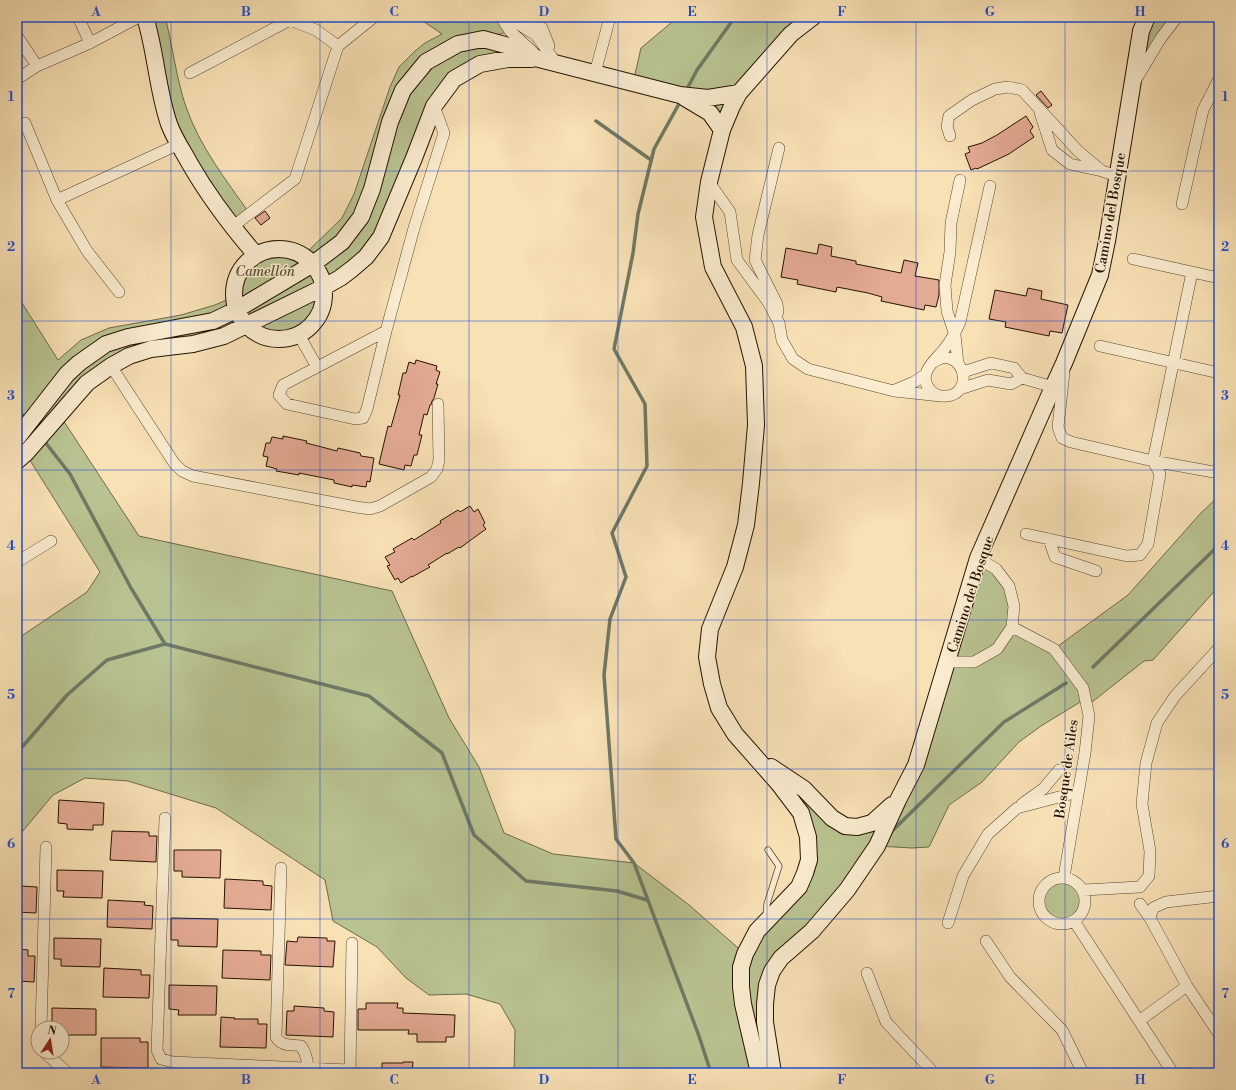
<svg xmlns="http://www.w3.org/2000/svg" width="1236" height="1090" font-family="'Libre Bodoni',serif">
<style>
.green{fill:#b9c391;stroke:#6e6a49}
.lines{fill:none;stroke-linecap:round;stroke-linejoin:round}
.stream{stroke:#6e7965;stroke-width:3.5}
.building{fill:#e4ab94;stroke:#241201}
.lane-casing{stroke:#59462e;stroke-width:7}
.street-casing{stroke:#59462e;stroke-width:12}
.secondary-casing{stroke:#241201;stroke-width:18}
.lane{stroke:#faeccf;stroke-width:5.5}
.street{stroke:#faeccf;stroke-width:11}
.secondary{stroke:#faeccf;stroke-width:16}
.grid{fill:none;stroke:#1d4ed8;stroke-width:1;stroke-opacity:0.55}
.labels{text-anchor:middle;stroke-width:3;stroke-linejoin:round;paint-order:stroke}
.street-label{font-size:14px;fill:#241201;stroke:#faeccf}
.park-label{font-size:14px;font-style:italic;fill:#585033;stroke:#faeccf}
.neatline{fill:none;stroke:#1d4ed8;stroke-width:1.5}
.grid-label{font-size:13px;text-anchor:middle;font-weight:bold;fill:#1d4ed8}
</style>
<rect width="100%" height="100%" fill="#f8e1b5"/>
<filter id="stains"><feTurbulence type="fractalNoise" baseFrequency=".005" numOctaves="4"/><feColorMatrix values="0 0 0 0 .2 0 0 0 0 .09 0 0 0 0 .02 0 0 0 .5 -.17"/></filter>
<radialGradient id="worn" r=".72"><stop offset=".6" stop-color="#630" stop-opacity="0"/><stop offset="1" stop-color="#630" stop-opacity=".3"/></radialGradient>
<path class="green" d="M 145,17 L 165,17 C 173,47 176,78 186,107 C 200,147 226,180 250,214 L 232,227 L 179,144 Z
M 417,17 L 501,17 L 510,31 L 484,39 L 509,46 L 508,59 L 454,79 L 381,237 L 324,287 L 322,309 L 309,328 L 299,335 L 289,338 L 266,338 L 246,326 L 129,356 L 59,414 L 139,536 L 392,591 L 449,718 L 479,767 L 504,833 L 553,854 L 634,863 L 689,905 L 745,954 L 799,887 L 808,837 L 756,757 L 857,827 L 898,800 L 978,558 L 1009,586 L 1012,627 L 1054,649 L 1128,595 L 1200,514 L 1219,496 L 1219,586 L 1153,660 L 1144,661 L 1087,706 L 1085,699 L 1041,726 L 1019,742 L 982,782 L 949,805 L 929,847 L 912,848 L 877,846 L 772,971 L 773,1073 L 514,1073 L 515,1030 L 500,1004 L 466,994 L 429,995 L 406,978 L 377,947 L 333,921 L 325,880 L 216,808 L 128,781 L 85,778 L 53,795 L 17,838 L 17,639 L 87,592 L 100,572 L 26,454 L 17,461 L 17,295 L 58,360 L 81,340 L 109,328 L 181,315 L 215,305 L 233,297 C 234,275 246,258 266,252 C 269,251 273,249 276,249 C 284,248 296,252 303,256 L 342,218 L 354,194 L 390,87 L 399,67 L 415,51 L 425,43 L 442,34 Z
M 678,17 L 813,17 L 791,34 L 722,130 L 710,113 L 633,83 L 641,48 Z
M 1147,17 L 1177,17 L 1132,87 Z
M1039 901a23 23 0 1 1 46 0a23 23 0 1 1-46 0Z"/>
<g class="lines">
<path class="stream" d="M 687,89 L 697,70 L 735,17
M 680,102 L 654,149 L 638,214 L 633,253 L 614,349 L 645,404 L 647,466 L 612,533 L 626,577 L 610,619 L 604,675 L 616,839 L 634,863 L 699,1036 L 711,1073
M 596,121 L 651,160
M 17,407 L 23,416
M 45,442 L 70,474 L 131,588 L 165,644
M 1093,667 L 1219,545
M 17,753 L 67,695 L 107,660 L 165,644 L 369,696 L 442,753 L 474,835 L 526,881 L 617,891 L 647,900
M 891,832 L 1004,722 L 1066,683"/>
</g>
<path class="building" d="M 1041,91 L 1052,105 L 1048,108 L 1036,95 Z
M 1026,116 L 1033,127 L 1030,131 L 1034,137 L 1009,154 L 977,169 L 976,168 L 971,170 L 965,154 L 970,152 L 968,147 L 982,143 L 997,135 Z
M 265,211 L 270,218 L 261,225 L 255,218 Z
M 819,244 L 832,247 L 831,256 L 856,261 L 856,264 L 901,273 L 904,260 L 918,263 L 915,276 L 939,280 L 939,295 L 936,307 L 925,305 L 924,310 L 881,301 L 882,297 L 868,293 L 837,287 L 836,292 L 797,284 L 798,280 L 781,277 L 786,248 L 817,254 Z
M 1028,288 L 1042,291 L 1041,299 L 1068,305 L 1062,333 L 1050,331 L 1049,336 L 1005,327 L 1006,322 L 989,319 L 995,290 L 1026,296 Z
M 416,360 L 437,366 L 436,370 L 440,372 L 436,384 L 438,384 L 434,398 L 432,401 L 431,405 L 430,405 L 427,415 L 424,414 L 419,435 L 422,435 L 417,455 L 414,455 L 411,466 L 405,465 L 404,470 L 379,464 L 388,426 L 391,427 L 400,395 L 398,395 L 403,373 L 406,373 L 409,362 L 415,364 Z
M 283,436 L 307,441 L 306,443 L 318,446 L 337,451 L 338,448 L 360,453 L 361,456 L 374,458 L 370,482 L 367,481 L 366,487 L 352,485 L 352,487 L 334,483 L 334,480 L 299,473 L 299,475 L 276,471 L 277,469 L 266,466 L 268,457 L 263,456 L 266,443 L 270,443 L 272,437 L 283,439 Z
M 470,506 L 474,512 L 478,509 L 485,523 L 483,525 L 486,529 L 460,548 L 459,547 L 447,554 L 447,553 L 428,565 L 430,567 L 412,577 L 412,576 L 401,583 L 398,578 L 395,580 L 387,566 L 390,565 L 385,557 L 395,552 L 393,549 L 412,538 L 414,540 L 441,523 L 440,521 L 458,510 L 460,512 Z
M 59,800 L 104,803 L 103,825 L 93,825 L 93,830 L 67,829 L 67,824 L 58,823 Z
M 112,831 L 149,832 L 149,836 L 157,836 L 156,862 L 110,860 Z
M 174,850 L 221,850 L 220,878 L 182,877 L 182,871 L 174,871 Z
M 57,870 L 103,871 L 102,898 L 63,897 L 64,891 L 57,891 Z
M 225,879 L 263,881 L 263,885 L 272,886 L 271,910 L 224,908 Z
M 21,886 L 37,887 L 36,913 L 17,912 L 17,888 L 21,889 Z
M 108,900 L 145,902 L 144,905 L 153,906 L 152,929 L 107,927 Z
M 171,918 L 218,919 L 217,947 L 178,946 L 178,940 L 171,940 Z
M 298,937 L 327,938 L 327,941 L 335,941 L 333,967 L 285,965 L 287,941 L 297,942 Z
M 54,938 L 101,939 L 100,967 L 61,966 L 61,959 L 54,959 Z
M 19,949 L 28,950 L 28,956 L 35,956 L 34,982 L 17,981 L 17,955 L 19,956 Z
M 223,950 L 261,951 L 261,955 L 271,955 L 270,980 L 222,978 Z
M 104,968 L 141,970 L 141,975 L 150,975 L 149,998 L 103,997 Z
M 169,985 L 217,986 L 216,1015 L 178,1015 L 179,1010 L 169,1009 Z
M 366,1003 L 398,1003 L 397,1008 L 403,1008 L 403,1013 L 455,1015 L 454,1037 L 446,1037 L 446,1042 L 417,1042 L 417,1034 L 408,1034 L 409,1030 L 358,1030 L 358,1009 L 366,1009 Z
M 294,1006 L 324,1008 L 324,1011 L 334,1012 L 333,1037 L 286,1035 L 287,1011 L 294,1011 Z
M 52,1008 L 96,1009 L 96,1035 L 62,1035 L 62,1028 L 52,1028 Z
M 221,1017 L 235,1018 L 234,1019 L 258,1019 L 258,1024 L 267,1024 L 266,1048 L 220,1047 Z
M 101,1038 L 140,1038 L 140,1042 L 148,1042 L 148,1068 L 101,1067 Z
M 403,1062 L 413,1062 L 412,1073 L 382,1073 L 382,1063 L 403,1063 Z"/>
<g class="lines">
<defs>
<path id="lane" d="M 766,916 L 767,904 L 779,866 L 768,850"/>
<path id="street" d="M 78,17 L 90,43
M 501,17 L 510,31 L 534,53
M 507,17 L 536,35 L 556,63
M 521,20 L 542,28 L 549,46
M 17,36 L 37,66
M 190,73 L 290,20 L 316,30 L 338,46
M 595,73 L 610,17
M 17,79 L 37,66 L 90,43 L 139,17
M 1135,81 L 1161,38 L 1177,17
M 1040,112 L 1052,150 L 1070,164 L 1102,171 L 1117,176
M 25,123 L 57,200 L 87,251 L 119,292
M 950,136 L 947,126 L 949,116 L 972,100 L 995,89 L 1008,87 L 1022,90 L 1078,151 L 1102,171
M 709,182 L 730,212 L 737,260 L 768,302 L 779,323 L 782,340 L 793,359 L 808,369 L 894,391 L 941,396
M 57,200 L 179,144
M 1182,204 L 1203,110 L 1219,79
M 232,227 L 295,179 L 338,46 L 374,17
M 1133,259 L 1219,278
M 778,312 L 777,304 L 755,260 L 758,235 L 779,148
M 386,331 L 283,385 L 279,395 L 287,404 L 355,419 L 363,418 L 367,409 L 386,331 L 414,228 L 444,133 L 434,106
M 299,335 L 317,367
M 1100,346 L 1219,373
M 933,362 C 936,361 939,359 942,358 C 967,355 972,395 946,396 C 938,397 932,393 928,387 C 918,372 937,359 945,348 C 952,340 956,331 960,322 L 990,186
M 958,364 L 955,335 L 947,311 L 945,285 L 950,252 L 951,223 L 960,180
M 111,366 L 174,463 L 182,471 L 193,476 L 356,507 L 370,509 L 380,506 L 431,477 L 437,469 L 439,460 L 438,404
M 963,372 L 991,363 L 1014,368 L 1022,378 L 1053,387
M 1064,372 L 1058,427 L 1062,438 L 1071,442 L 1153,461 L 1219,473
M 960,389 L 988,380 L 1011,384 L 1022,378
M 895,390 L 914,382 L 925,375
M 1026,534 L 1127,556 L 1140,555 L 1148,544 L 1160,474 L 1153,461 L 1192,272
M 1049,539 L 1055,557 L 1096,571
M 17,562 L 51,541
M 1012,627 L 1054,649 L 1083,688 L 1089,716 L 1085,753 L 1064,877
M 947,662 L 974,662 L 997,649 L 1012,627 L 1014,606 L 1009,586 L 996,569 L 978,558
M 1022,804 L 1043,789 L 1059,770
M 165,818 L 157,1050 L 161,1059 L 173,1062 L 349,1070
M 281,868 L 276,1037 C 282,1047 291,1044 301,1046 C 306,1053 309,1065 308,1073
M1039 901a23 23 0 1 1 46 0a23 23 0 1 1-46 0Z
M 1083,890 L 1140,887 L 1149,876 L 1150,851 L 1142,804 L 1146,763 L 1157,723 L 1175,696 L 1219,648
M 1140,904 L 1150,918 L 1187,986 L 1219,1034
M 1150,918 L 1153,908 L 1166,902 L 1219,896
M 1074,921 L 1173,1073
M 948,923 L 963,876 L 988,834 L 1017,808 L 1078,792
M 986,941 L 1010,977 L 1062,1030 L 1083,1073
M 867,973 L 886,1022 L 934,1073
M 1139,1021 L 1187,986
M 41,1028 L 46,847
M 44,1052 L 68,1073
M 350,1073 L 352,943"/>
<path id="secondary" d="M 145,17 C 156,52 157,89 169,124 C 174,138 183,151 190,164 C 209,197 231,226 256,255
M 685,98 L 710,113 L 722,130
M234 294a45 45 0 1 1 90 0a45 45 0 1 1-90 0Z
M 17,438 L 67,374 L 79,363 L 106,344 L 128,337 L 213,321 L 236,310 L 313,264 L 342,242 L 361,217 L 372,189 L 390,122 L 403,90 L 426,62 L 458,44 L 483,39 L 509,46 L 539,59 L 680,95 L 708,98 L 739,93
M 17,461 L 26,453 L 87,383 L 111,366 L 129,356 L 151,349 L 193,344 L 224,336 L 324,287 L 340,278 L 352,269 L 366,257 L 381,237 L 414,158 L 434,106 L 454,79 L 480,64 L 508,59 L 532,59
M 771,767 L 804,789 L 832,818 L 845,826 L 857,827 L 872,823 L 892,805
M 759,1073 L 743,1004 L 741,987 L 741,967 L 745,954 L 757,931 L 799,887 L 805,873 L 809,860 L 808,837 L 801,813 L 779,784 L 735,734 L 719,708 L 712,684 L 707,657 L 710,629 L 735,567 L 746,525 L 751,483 L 756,425 L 754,366 L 744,327 L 713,267 L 704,217 L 709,182 L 722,130 L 732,106 L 739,93 L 791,34 L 813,17
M 773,1073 L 765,1022 L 765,1004 L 767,985 L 772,971 L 781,958 L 812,931 L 847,890 L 877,846 L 898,800 L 916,765 L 978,558 L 1053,387 L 1064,363 L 1100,275 L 1107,241 L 1141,31 L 1147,17"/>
</defs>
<use href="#lane" class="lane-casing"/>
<use href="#street" class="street-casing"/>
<use href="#secondary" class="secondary-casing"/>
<use href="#lane" class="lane"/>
<use href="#street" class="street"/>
<use href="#secondary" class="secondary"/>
</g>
<path class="grid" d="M 171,17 L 171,1073M 320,17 L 320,1073M 469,17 L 469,1073M 618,17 L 618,1073M 767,17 L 767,1073M 916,17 L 916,1073M 1065,17 L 1065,1073M 17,171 L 1219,171M 17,321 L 1219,321M 17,470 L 1219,470M 17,620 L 1219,620M 17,769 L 1219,769M 17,919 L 1219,919"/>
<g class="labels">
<g class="street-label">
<text transform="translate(1110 213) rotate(-80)" y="5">Camino del Bosque</text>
<text transform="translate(970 594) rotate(-72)" y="5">Camino del Bosque</text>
<text transform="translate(1066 769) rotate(-82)" y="5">Bosque de Ailes</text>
</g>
<g class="park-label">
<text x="265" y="276">Camellón</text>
</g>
</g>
<rect width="1236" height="1090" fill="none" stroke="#f8e1b5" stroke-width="44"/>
<g transform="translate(50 1040) rotate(12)"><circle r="19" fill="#faeccf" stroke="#a4957d"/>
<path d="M0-3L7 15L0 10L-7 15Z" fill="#8f2418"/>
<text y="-6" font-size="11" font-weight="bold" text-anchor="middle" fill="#241201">N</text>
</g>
<rect x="22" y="22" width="1192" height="1046" class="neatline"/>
<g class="grid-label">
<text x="96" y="16">A</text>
<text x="246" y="16">B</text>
<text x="394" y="16">C</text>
<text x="544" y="16">D</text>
<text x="692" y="16">E</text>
<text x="842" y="16">F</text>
<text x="990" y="16">G</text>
<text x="1140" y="16">H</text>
<text x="11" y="101">1</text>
<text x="1225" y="101">1</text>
<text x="11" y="251">2</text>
<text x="1225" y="251">2</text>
<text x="11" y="400">3</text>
<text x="1225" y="400">3</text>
<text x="11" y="550">4</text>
<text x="1225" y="550">4</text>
<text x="11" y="699">5</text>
<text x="1225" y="699">5</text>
<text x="11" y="848">6</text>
<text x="1225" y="848">6</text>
<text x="11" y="998">7</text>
<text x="1225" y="998">7</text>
<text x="96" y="1084">A</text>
<text x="246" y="1084">B</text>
<text x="394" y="1084">C</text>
<text x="544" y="1084">D</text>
<text x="692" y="1084">E</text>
<text x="842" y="1084">F</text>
<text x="990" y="1084">G</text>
<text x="1140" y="1084">H</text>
</g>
<rect width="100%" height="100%" filter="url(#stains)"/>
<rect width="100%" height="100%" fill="url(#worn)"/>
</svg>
